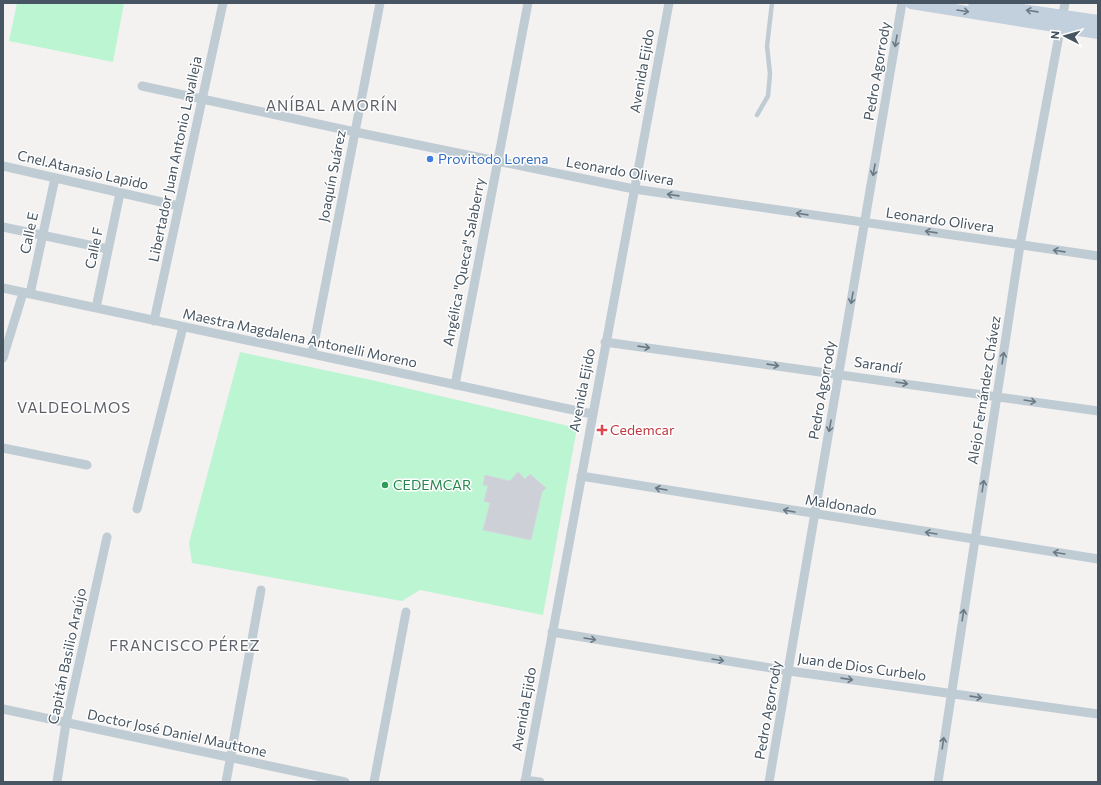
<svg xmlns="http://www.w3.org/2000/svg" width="1101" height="785" font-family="Commissioner,sans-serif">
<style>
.green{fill:#bcf5d2}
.building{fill:#cdd0d6;stroke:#d4d7dd}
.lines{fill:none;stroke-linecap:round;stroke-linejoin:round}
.lane{stroke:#c0ccd4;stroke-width:4.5}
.street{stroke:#c0ccd4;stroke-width:9}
.secondary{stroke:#c2cfdc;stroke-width:12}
.oneway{stroke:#6b7a86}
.oneway2{stroke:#6b7984}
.shop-dot{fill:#3f7fe0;stroke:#fff;stroke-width:1.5}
.health-dot{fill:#e0444e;stroke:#fff;stroke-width:1.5}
.leisure-dot{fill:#2e9e5b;stroke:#fff;stroke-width:1.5}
.labels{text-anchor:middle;stroke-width:3;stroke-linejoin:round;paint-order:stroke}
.street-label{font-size:14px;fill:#465561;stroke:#fff}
.shop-label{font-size:14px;fill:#366cbe;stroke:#fff;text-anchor:start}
.health-label{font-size:14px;fill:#be3a42;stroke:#fff;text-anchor:start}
.leisure-label{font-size:14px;fill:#27864d;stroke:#fff;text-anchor:start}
.neighbourhood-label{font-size:15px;letter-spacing:1px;fill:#5d6167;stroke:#fff}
</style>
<rect width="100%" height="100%" fill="#f4f1f1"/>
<path class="green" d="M 17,3 L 124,3 L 113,62 L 9,41 Z
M 240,352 L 376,381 L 577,428 L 543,615 L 420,590 L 402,601 L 192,563 L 189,543 Z"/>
<path class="building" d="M 518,472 L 525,479 L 530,474 L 546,488 L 542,492 L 531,540 L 483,530 L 490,503 L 484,501 L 488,486 L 483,485 L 485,475 L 510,481 Z"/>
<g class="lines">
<path class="lane" d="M 757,115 L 768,96 L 770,74 L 767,46 L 772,3"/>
<path class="street" d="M 142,86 L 355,132 L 634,189 L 1098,256
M 3,166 L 179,206
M 3,227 L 108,249
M 3,288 L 592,414
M 30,294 L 55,178
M 96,308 L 120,193
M 154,321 L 223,3
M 605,342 L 1098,411
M 312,354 L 380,3
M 3,358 L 23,293
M 455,385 L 528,3
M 3,448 L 87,465
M 581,476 L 1098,559
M 137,509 L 183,327
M 552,632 L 789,671 L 1098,714
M 3,709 L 345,782
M 525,780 L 540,782
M 57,782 L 66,723 L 107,537
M 226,782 L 261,590
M 374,782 L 406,612
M 525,782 L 669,3
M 769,782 L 902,3
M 938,782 L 1020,245 L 1065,3"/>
<path class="secondary" d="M 911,3 L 1098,33
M 974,3 L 1098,21"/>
</g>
<defs><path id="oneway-shaft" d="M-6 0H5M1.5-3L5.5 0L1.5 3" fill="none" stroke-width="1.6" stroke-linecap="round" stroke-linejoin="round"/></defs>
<g class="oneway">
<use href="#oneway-shaft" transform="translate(963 11) rotate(9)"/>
<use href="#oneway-shaft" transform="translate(1032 11) rotate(-172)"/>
</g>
<g class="oneway2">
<use href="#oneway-shaft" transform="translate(896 41) rotate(100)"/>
<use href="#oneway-shaft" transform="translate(874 170) rotate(100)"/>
<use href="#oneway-shaft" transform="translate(673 195) rotate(-172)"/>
<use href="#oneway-shaft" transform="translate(802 214) rotate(-172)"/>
<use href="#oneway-shaft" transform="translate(931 232) rotate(-172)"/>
<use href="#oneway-shaft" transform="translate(1059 251) rotate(-172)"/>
<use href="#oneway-shaft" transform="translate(852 298) rotate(100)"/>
<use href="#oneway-shaft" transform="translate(644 347) rotate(8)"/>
<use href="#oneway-shaft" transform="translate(1003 358) rotate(-81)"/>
<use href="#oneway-shaft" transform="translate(773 365) rotate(8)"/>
<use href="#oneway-shaft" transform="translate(902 383) rotate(8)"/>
<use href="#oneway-shaft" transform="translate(1030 401) rotate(9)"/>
<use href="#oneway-shaft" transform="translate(830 426) rotate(100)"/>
<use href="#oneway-shaft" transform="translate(983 486) rotate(-81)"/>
<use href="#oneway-shaft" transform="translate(661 489) rotate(-170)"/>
<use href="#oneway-shaft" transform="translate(789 511) rotate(-170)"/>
<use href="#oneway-shaft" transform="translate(931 533) rotate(-171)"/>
<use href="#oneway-shaft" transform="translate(1059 553) rotate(-171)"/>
<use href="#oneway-shaft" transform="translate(963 615) rotate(-81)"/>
<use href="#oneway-shaft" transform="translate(590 639) rotate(9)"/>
<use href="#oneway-shaft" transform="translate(718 660) rotate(9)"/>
<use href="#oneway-shaft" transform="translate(847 679) rotate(8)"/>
<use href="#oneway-shaft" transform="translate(976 697) rotate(8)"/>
<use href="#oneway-shaft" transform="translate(943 743) rotate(-82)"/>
</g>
<circle class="shop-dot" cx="430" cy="159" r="4"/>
<path class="health-dot" d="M600 424h4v4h4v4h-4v4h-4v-4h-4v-4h4z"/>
<circle class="leisure-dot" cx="385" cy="485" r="4"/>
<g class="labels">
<g class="street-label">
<text transform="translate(642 71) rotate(-80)" y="5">Avenida Ejido</text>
<text transform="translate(877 71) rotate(-80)" y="5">Pedro Agorrody</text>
<text transform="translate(175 159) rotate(-78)" y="5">Libertador Juan Antonio Lavalleja</text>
<text transform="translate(83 170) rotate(13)" y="5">Cnel.Atanasio Lapido</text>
<text transform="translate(620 171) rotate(10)" y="5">Leonardo Olivera</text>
<text transform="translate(332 176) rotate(-79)" y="5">Joaquín Suárez</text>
<text transform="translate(940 220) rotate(8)" y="5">Leonardo Olivera</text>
<text transform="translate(29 233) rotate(-78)" y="5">Calle E</text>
<text transform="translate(94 248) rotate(-78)" y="5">Calle F</text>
<text transform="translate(464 262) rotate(-79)" y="5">Angélica "Queca" Salaberry</text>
<text transform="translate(300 338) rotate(12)" y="5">Maestra Magdalena Antonelli Moreno</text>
<text transform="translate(878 365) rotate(8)" y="5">Sarandí</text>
<text transform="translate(582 390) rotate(-79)" y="5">Avenida Ejido</text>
<text transform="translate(822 390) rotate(-80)" y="5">Pedro Agorrody</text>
<text transform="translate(984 390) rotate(-81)" y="5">Alejo Fernández Chávez</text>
<text transform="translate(841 505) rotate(9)" y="5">Maldonado</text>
<text transform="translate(67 656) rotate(-78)" y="5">Capitán Basilio Araújo</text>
<text transform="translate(862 667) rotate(8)" y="5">Juan de Dios Curbelo</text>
<text transform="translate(524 709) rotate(-80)" y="5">Avenida Ejido</text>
<text transform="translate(768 710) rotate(-80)" y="5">Pedro Agorrody</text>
<text transform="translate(177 733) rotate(12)" y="5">Doctor José Daniel Mauttone</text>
</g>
<g class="shop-label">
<text x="438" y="164">Provitodo Lorena</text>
</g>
<g class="health-label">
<text x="610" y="435">Cedemcar</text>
</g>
<g class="leisure-label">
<text x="393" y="490">CEDEMCAR</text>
</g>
<g class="neighbourhood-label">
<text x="332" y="111">ANÍBAL AMORÍN</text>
<text x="74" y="413">VALDEOLMOS</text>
<text x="185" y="651">FRANCISCO PÉREZ</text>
</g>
</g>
<rect width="1101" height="785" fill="none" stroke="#465561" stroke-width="8"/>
<g transform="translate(1065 36) rotate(276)" stroke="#ffffff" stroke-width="3" paint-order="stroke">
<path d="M0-3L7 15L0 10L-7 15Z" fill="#465561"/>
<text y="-6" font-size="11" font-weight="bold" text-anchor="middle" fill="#465561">N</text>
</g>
</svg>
